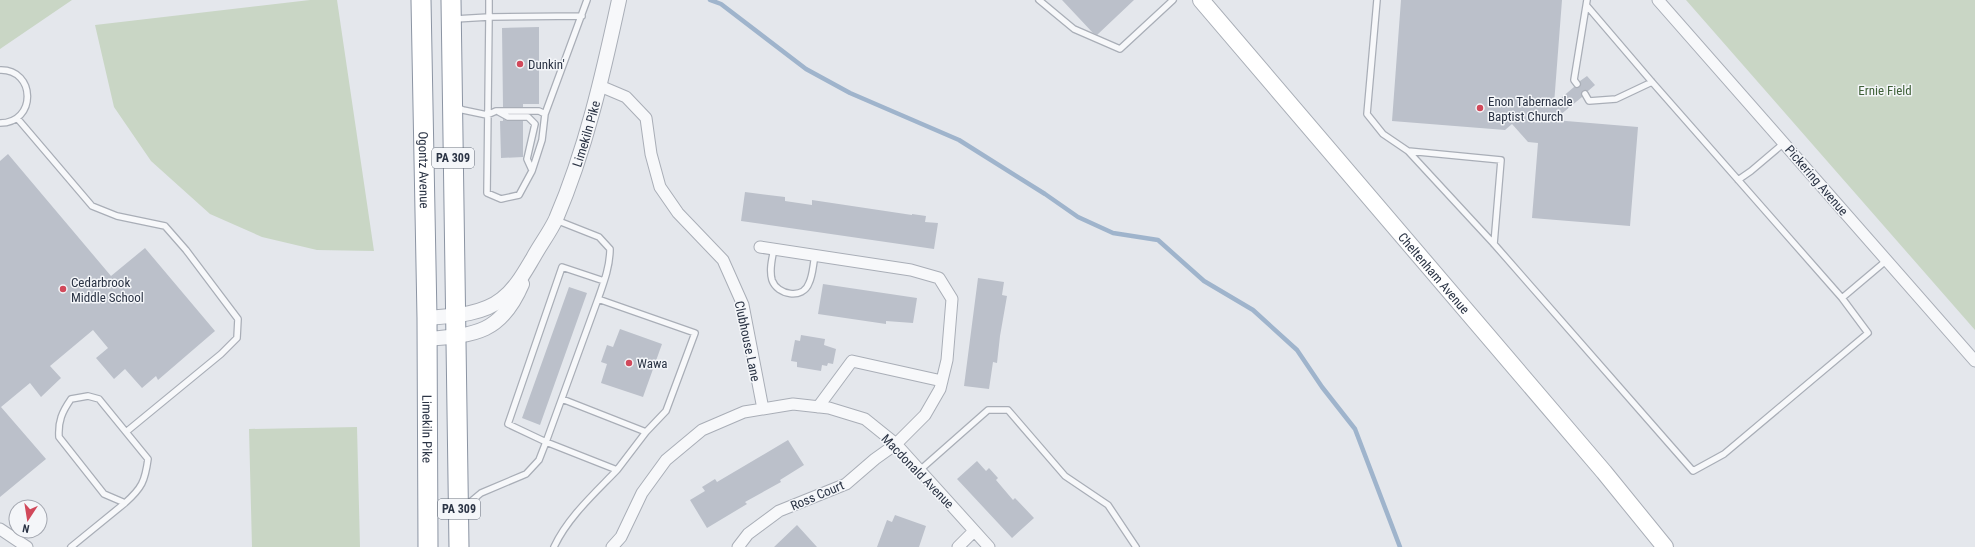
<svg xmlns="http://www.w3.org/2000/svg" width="1975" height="547" font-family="'Roboto Condensed',sans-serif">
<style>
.green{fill:#c9d6c5}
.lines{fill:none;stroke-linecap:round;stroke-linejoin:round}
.stream{stroke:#9fb4cc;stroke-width:4.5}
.building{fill:#bbc0ca}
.service-casing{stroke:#a9aeb7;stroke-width:8}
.minor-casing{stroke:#a9aeb7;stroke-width:13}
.tertiary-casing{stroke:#a9aeb7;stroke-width:16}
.secondary-casing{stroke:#a9aeb7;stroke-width:18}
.trunk-casing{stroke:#8b94a3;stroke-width:21}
.service{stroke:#f7f8fa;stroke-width:5.5}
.minor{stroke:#f7f8fa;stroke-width:11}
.tertiary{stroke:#f7f8fa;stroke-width:14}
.secondary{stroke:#fff;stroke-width:16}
.trunk{stroke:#fff;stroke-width:19}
.poi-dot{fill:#d1495b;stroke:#f4f6f9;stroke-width:1.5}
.labels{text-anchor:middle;stroke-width:3;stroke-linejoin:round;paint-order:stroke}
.shield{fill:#f4f6f9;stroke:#676e7b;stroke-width:1}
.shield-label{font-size:12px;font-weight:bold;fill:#2b3445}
.poi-label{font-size:13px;fill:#2b3445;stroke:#f4f6f9;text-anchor:start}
.park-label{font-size:13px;fill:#3f6138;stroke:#f4f6f9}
.street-label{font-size:13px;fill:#2b3445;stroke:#f4f6f9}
</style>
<rect width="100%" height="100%" fill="#e4e7ec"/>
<path class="green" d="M 0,0 L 72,0 L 0,49 Z
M 310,0 L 337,0 L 374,251 L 317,250 L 262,237 L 210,214 L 151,161 L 114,107 L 95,25 Z
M 1686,0 L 1975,0 L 1975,330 Z
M 357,427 L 360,547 L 252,547 L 249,429 Z"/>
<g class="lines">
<path class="stream" d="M 710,0 L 721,4 L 806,69 L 850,93 L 959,140 L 1045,194 L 1078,217 L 1113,233 L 1158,240 L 1204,281 L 1253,310 L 1297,350 L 1322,387 L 1355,429 L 1400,547"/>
</g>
<path class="building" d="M 1062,0 L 1134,0 L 1097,35 L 1093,33 Z
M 1401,0 L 1562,0 L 1554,104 L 1574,87 L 1580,87 L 1580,81 L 1587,76 L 1595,85 L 1588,91 L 1583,91 L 1582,97 L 1554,120 L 1638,127 L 1630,226 L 1532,218 L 1538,143 L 1528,142 L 1512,124 L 1505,130 L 1392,121 Z
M 539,27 L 539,104 L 523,104 L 523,107 L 503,107 L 502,28 Z
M 503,119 L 508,121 L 523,121 L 523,157 L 501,158 L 500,121 L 503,121 Z
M 8,154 L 111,276 L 145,248 L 215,331 L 158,380 L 156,376 L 142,388 L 125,369 L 114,379 L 96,358 L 108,348 L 93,330 L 50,366 L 61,378 L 41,397 L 30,383 L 1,407 L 46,459 L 0,497 L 0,161 Z
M 745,192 L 785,197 L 785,201 L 812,205 L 812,200 L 912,215 L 912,214 L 926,216 L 925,222 L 938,223 L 934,249 L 741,221 Z
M 978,278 L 1004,282 L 1002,295 L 1007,296 L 1000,336 L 997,363 L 993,362 L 989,389 L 964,386 Z
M 823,284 L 917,298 L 913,323 L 886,321 L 886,324 L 818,314 Z
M 569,287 L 587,293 L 540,425 L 522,418 Z
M 620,329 L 662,344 L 643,397 L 601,383 L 607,364 L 601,362 L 607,345 L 613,347 Z
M 801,335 L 825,339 L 824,345 L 836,349 L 833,364 L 828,363 L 827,366 L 822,365 L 821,371 L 797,367 L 797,362 L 791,361 L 795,340 L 800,341 Z
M 788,440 L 804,465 L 780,480 L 781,482 L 745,502 L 747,504 L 707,528 L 690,500 L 705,491 L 702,487 L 715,479 L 717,482 Z
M 977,461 L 986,471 L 989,468 L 998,478 L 996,480 L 1013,500 L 1015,498 L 1034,518 L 1012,538 L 957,479 Z
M 895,515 L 926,526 L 919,547 L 877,547 L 887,520 L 892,522 Z
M 797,525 L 817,547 L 774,547 Z"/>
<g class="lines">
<defs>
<path id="service" d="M 489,0 L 489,17 L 582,16
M 1039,0 L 1074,29 L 1120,49 L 1173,0
M 1377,0 L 1367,114 L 1383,134 L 1408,151 L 1494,244 L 1693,471 L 1724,454 L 1868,333 L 1842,298 L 1887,260
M 1587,6 L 1652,82 L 1842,298
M 455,19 L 489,17 L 487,193 L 501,199 L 519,195 L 532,171 L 542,140 L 545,114 L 539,111 L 496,111 L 487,115 L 463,110 L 457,107
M 0,70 C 36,69 37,123 0,123
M 1577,84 L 1574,80 L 1587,0
M 1585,94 L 1589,101 L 1616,99 L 1652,82
M 499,112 L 508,117 L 528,117 L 535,124 L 527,159 L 532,170
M 545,114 L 587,0
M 17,118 L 92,206 L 117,216 L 165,226 L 186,250 L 238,319 L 237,338 L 221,354 L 126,432
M 1408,151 L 1501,160 L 1494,244
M 1738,180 L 1751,171 L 1784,143
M 556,220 L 599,237 L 610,249 C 610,266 604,282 598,299 L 546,442 L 508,424 L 562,267 L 604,281
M 774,249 C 772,259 769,270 772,280 C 777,295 803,300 809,283 C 813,275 813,264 815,256
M 598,299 L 695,333 L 666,411 L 646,432
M 88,396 L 99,399 L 148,459 C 145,481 142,488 125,503 L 104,494 L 59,437 C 58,421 62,412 71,399 Z
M 920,470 L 988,410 L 1008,410 L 1065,476 L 1108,505 L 1136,547
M 463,508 L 481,493 L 526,474 L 539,460 L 546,442 L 617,470 L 646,432 L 562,399
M 71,547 L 125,503
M 554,547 C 568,517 595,493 617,470"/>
<path id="minor" d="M 1658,0 L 1975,361
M 600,86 L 626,97 L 646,118 L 651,154 L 660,187 L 678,213 L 723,260 L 743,305 L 763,409
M 818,407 L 852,361 L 942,381
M 0,529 L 27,547
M 612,547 L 621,537 L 642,493 L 666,460 L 702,430 L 744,412 L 793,404 L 829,408 L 865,419 L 896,444 L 989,547
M 738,547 L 748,534 L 779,511 L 846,484 L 875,459 L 896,444 L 925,415 L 940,389 L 947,360 L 952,299 L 939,278 L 911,270 L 760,247
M 958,547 L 974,531"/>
<g id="tertiary">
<path id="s1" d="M 427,318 C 451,316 482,315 502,299 C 516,288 524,273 533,258 C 540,245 550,232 556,219 C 586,149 603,74 619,0"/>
<path d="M 427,339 C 476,335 501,333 522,284"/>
</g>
<g id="secondary">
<path id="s2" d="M 1201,0 L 1604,472 L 1665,547"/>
</g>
<g id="trunk">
<path id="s3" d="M 421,0 L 427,318 L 428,547"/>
<path d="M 451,0 L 459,547"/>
</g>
</defs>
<use href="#service" class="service-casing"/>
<use href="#minor" class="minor-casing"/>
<use href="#tertiary" class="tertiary-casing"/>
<use href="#secondary" class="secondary-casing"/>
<use href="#trunk" class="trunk-casing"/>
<use href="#service" class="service"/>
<use href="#minor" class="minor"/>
<use href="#tertiary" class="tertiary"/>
<use href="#secondary" class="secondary"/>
<use href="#trunk" class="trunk"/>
</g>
<g class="poi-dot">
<circle cx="520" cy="64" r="4"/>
<circle cx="1480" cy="108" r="4"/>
<circle cx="63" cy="289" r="4"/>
<circle cx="629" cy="363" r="4"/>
</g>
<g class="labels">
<g class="shield">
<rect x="432" y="148" width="42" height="20" rx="3"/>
<rect x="438" y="499" width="42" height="20" rx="3"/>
</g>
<g class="shield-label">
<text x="453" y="162">PA 309</text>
<text x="459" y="513">PA 309</text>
</g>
<g class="poi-label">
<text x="528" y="69">Dunkin'</text>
<text x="1488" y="106">Enon Tabernacle<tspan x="1488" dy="15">Baptist Church</tspan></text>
<text x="71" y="287">Cedarbrook<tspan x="71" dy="15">Middle School</tspan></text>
<text x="637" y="368">Wawa</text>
</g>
<g class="park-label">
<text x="1885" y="95">Ernie Field</text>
</g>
<g class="street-label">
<text dy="5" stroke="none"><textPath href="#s1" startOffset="266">Limekiln Pike</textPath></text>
<text dy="5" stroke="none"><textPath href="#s3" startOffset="170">Ogontz Avenue</textPath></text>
<text transform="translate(1817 180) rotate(49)" y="5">Pickering Avenue</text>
<text dy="5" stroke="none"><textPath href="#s2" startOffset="359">Cheltenham Avenue</textPath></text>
<text transform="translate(748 341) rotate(78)" y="5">Clubhouse Lane</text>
<text dy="5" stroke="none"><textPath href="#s3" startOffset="429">Limekiln Pike</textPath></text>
<text transform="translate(918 471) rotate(46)" y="5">Macdonald Avenue</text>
<text transform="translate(817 495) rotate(-23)" y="5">Ross Court</text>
</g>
</g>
<g transform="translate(28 519) rotate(192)"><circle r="19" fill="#f4f6f9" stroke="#a4a8b1"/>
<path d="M0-3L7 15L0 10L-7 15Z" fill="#d1495b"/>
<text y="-6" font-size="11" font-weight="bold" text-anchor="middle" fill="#2b3445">N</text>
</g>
</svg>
